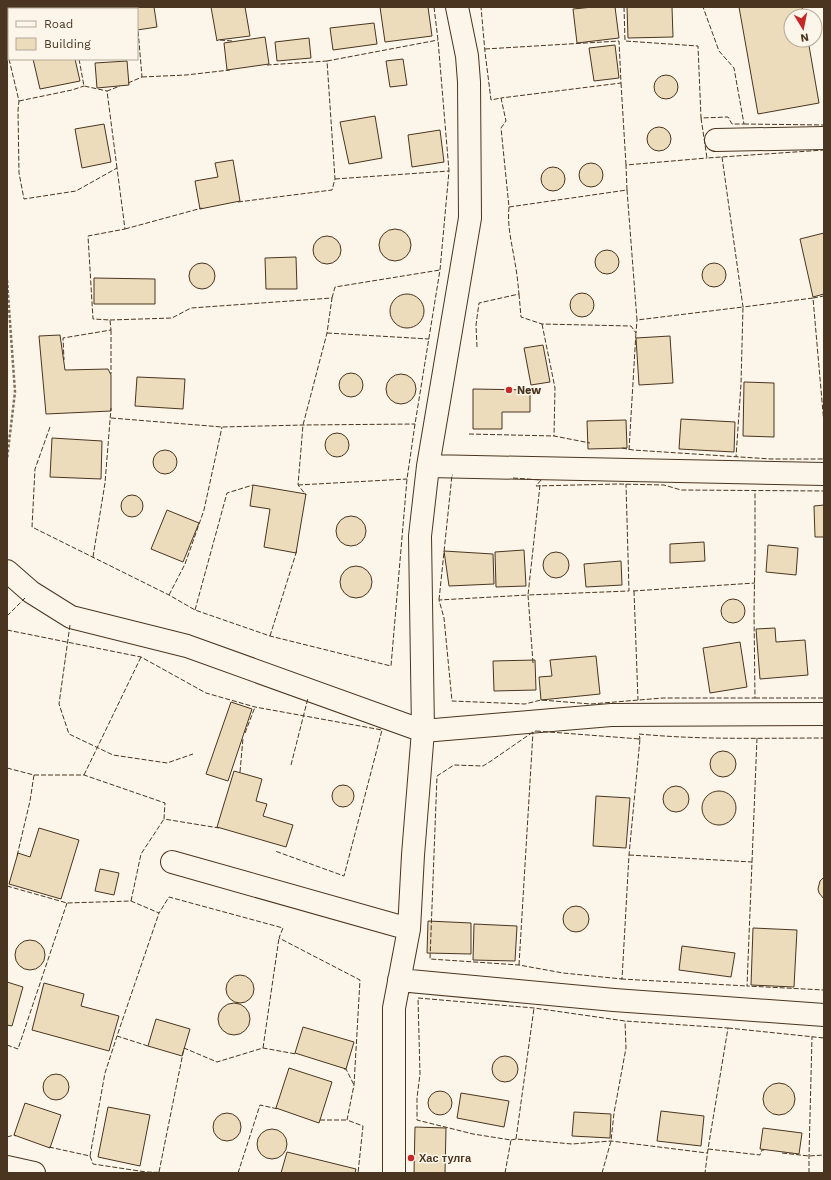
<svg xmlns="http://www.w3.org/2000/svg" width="831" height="1180" font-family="'Work Sans',sans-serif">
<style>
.building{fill:#ecdcbc;stroke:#4a3520}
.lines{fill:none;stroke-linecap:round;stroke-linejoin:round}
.minor-casing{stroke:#4a3520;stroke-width:24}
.path{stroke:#7f6f5c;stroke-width:2.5;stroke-dasharray:3 2;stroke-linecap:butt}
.minor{stroke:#fbf6e9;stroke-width:22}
.fence{stroke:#4a3520;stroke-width:1;stroke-dasharray:5 2;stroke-linecap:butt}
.poi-dot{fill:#c62828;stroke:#fbf6e9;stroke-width:1.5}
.labels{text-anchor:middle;stroke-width:3;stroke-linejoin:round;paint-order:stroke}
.poi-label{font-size:11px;font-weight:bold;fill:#4a3520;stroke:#fbf6e9;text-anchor:start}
</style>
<rect width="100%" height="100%" fill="#fbf6e9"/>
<path class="building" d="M 74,7 L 87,7 L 88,9 L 74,9 Z
M 133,7 L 154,7 L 157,27 L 137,30 L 137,9 L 133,9 Z
M 211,7 L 245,7 L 250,36 L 218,40 L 217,41 Z
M 380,7 L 428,7 L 432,36 L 385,42 Z
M 593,7 L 615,7 L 619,38 L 577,43 L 573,9 Z
M 627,7 L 672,7 L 673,37 L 628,38 Z
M 739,7 L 802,7 L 804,16 L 791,16 L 791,40 L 808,40 L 819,103 L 758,114 Z
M 374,23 L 377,44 L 333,50 L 330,28 Z
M 265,37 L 269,64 L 227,70 L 224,43 Z
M 309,38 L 311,58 L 277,61 L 275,42 Z
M 615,45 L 619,78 L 594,81 L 589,48 Z
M 33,59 L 75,59 L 80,81 L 40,89 Z
M 403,59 L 407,85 L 390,87 L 386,61 Z
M 127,61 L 129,85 L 97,88 L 95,63 Z
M654 87a12 12 0 1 1 24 0a12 12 0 1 1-24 0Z
M 375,116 L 382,158 L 349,164 L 340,122 Z
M 104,124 L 111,162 L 82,168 L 75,129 Z
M647 139a12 12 0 1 1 24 0a12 12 0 1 1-24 0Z
M 440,130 L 444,162 L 412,167 L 408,135 Z
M 233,160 L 240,201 L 200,209 L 195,181 L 218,177 L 215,163 Z
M579 175a12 12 0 1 1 24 0a12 12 0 1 1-24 0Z
M541 179a12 12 0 1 1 24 0a12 12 0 1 1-24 0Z
M379 245a16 16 0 1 1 32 0a16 16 0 1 1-32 0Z
M 824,233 L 824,294 L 813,297 L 800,239 Z
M313 250a14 14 0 1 1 28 0a14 14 0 1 1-28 0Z
M595 262a12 12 0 1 1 24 0a12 12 0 1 1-24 0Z
M 296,257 L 297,289 L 266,289 L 265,258 Z
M702 275a12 12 0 1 1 24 0a12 12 0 1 1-24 0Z
M189 276a13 13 0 1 1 26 0a13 13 0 1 1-26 0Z
M 94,278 L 155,279 L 155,304 L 94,304 Z
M570 305a12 12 0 1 1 24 0a12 12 0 1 1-24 0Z
M390 311a17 17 0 1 1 34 0a17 17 0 1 1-34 0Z
M 60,335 L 65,370 L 108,369 L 111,375 L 111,411 L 46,414 L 39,336 Z
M 670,336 L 673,383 L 639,385 L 636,338 Z
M 543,345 L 550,382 L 531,385 L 524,348 Z
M339 385a12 12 0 1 1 24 0a12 12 0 1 1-24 0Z
M386 389a15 15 0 1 1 30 0a15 15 0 1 1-30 0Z
M 137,377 L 185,379 L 183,409 L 135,406 Z
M 744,382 L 774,383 L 774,437 L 743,436 Z
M 473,389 L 530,390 L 530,412 L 502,412 L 502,429 L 473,429 Z
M 681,419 L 735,422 L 734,452 L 679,449 Z
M 626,420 L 627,448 L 588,449 L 587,421 Z
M325 445a12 12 0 1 1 24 0a12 12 0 1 1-24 0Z
M 52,438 L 102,441 L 101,479 L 50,477 Z
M153 462a12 12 0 1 1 24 0a12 12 0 1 1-24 0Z
M 253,485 L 306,494 L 296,553 L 264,547 L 270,509 L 250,506 Z
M121 506a11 11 0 1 1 22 0a11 11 0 1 1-22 0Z
M 824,505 L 824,537 L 815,537 L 814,506 Z
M 167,510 L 199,523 L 183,562 L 151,549 Z
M336 531a15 15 0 1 1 30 0a15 15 0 1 1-30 0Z
M 704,542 L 705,561 L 670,563 L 670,544 Z
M 768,545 L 798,548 L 796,575 L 766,572 Z
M 524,550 L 526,586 L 496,587 L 495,552 Z
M 444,551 L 493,554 L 494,584 L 449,586 Z
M543 565a13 13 0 1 1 26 0a13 13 0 1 1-26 0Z
M 621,561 L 622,585 L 586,587 L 584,564 Z
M340 582a16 16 0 1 1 32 0a16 16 0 1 1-32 0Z
M721 611a12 12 0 1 1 24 0a12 12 0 1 1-24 0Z
M 775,628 L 776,642 L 805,640 L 808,675 L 760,679 L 756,629 Z
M 740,642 L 747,687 L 710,693 L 703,648 Z
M 596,656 L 600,694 L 541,700 L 539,677 L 552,676 L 550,660 Z
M 535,660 L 536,690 L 494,691 L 493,661 Z
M 231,702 L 252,709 L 228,781 L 206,774 Z
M710 764a13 13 0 1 1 26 0a13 13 0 1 1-26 0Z
M 234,771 L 262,779 L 256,801 L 267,804 L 263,816 L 293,825 L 286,847 L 217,827 Z
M332 796a11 11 0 1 1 22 0a11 11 0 1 1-22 0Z
M663 799a13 13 0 1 1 26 0a13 13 0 1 1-26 0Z
M702 808a17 17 0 1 1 34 0a17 17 0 1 1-34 0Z
M 596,796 L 630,798 L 626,848 L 593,846 Z
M 39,828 L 79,840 L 61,899 L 9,884 L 18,853 L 30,857 Z
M 100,869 L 119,873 L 114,895 L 95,891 Z
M 823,878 L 824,878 L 824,899 L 819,893 L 818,889 L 820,881 Z
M563 919a13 13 0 1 1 26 0a13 13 0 1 1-26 0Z
M 428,921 L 471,923 L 471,954 L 427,953 Z
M 474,924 L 517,926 L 515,961 L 473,960 Z
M 753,928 L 797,930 L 794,987 L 751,985 Z
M15 955a15 15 0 1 1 30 0a15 15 0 1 1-30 0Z
M 682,946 L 735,953 L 731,977 L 679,970 Z
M226 989a14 14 0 1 1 28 0a14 14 0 1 1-28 0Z
M 7,982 L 23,987 L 12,1026 L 7,1025 Z
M 44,983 L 84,994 L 81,1006 L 119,1016 L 109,1051 L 32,1030 Z
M218 1019a16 16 0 1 1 32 0a16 16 0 1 1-32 0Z
M 156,1019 L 190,1029 L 182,1056 L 148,1046 Z
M 303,1027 L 354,1042 L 346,1069 L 295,1053 Z
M492 1069a13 13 0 1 1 26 0a13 13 0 1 1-26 0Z
M 289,1068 L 332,1082 L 319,1123 L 276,1108 Z
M43 1087a13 13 0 1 1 26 0a13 13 0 1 1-26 0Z
M763 1099a16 16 0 1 1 32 0a16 16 0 1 1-32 0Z
M428 1103a12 12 0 1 1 24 0a12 12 0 1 1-24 0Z
M 461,1093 L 509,1101 L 504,1127 L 457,1118 Z
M 25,1103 L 61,1115 L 50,1148 L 14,1135 Z
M 108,1107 L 150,1115 L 140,1166 L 98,1157 Z
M 661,1111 L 704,1116 L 701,1146 L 657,1141 Z
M 574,1112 L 611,1114 L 610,1138 L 572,1136 Z
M213 1127a14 14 0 1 1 28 0a14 14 0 1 1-28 0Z
M 415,1127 L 446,1128 L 445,1173 L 414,1173 Z
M 763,1128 L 802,1133 L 799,1154 L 760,1149 Z
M257 1144a15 15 0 1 1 30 0a15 15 0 1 1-30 0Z
M 287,1152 L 356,1169 L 355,1173 L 281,1173 Z"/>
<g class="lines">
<defs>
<path id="minor" d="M 716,140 L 824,138
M 428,466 L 824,474
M 7,571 L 31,592 L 71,617 L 187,646 L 423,731 L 611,715 L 824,714
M 172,862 L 409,929
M 399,980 L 614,1000 L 824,1015
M 7,1167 L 34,1173
M 394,1173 L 394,1008 L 409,929 L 413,855 L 423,731 L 420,536 L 428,466 L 470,218 L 469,82 L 467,56 L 457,7"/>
</defs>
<use href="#minor" class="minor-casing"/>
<path class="path" d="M 7,280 L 15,392 L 7,459"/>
<use href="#minor" class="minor"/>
<path class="fence" d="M 69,7 L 70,9
M 624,7 L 625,41 L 698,46 L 701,118 L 728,117 L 732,124 L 744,124 L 734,68 L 719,51 L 703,7
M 220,40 L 232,41
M 7,49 L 9,58
M 485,49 L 619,41 L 621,83 L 501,98
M 9,59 L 19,101 L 18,110 L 19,173 L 24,199 L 76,191 L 117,168 L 125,229 L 88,236 L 93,319 L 110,320 L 111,330 L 63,338 L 64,360
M 79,59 L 84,86 L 107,91
M 327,61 L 438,40
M 142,77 L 186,75 L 230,70
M 128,83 L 142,77 L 138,30
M 621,83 L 626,165
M 19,101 L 72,90 L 84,86
M 701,118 L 707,158 L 824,150
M 744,124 L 824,125
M 722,157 L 743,307 L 813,298 L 824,424
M 117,168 L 107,91 L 120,86
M 335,179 L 449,171
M 627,190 L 626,165 L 707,158
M 238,202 L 332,190 L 335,179 L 327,61 L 267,65
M 509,207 L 627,190 L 637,320 L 743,307 L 741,384 L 736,457
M 125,229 L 202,208
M 519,294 L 521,317 L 542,324 L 631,326 L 636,333 L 637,320
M 332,298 L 335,287 L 440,270
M 813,298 L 824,296
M 110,320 L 172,318 L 191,308 L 332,298 L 327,333 L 303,425 L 298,485 L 306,495
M 542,324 L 555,388 L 554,436
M 111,330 L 111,374
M 327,333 L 429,339
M 477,347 L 476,325 L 479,303 L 519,294 C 518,284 517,273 515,263 C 512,244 507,226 509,207 L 501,128 L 506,121 L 501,98 L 491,100 L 485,52 L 481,7
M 111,418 L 222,427 L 303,425 L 415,424
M 50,427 L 35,469 L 32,527 L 169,595 L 195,610 L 270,636 L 391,666 L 407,479 L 415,424 L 440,270 L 449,171 L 438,40 L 434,7
M 469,434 L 554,436 L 590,443
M 622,448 L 633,450 L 771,459 L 824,459
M 629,450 L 636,332
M 513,478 L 541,480 L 536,486 L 618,484 L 664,485 L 681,490 L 824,491
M 298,485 L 407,479
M 540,485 L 528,595 L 629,591 L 626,484
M 93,557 L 105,483 L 111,408
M 633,591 L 755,583
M 634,591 L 638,700
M 169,595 L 185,564 L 204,510 L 222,427
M 439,600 L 452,475 L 453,475
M 195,610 L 227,493 L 253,485
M 7,616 L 25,598
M 70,625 L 59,704 L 69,734 L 113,755 L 167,763 L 193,754
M 7,630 L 141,657 L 206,693 L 255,707 L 382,730 L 344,876 L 275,851
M 270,636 L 297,550
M 533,663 L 528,595 L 439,600 L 444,618 L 452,701 L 525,704 L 541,700 L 591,704 L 663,698 L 755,698 L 754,613 L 755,555 L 755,490
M 755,698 L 824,698
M 536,731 L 640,739 L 629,855 L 622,979 L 563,973 L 519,965 L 430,959 L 437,776 L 454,765 L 483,766 L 491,761 L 533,732 Z
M 245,733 L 255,707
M 638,739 L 640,739 L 639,734 C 701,740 762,738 824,738
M 291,765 L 308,698
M 7,768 L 34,775 L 30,801 L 17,856
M 240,772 L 243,738
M 34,775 L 84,775 L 165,803 L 164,819 L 219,828
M 84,775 L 141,657
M 629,855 L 752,862 L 747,986 L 824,990
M 752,862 L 757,738
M 7,886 L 67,903 L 131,901 L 159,913 L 169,897 L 283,928 L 279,938 L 360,980 L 354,1085 L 347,1120 L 363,1126 L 358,1173
M 131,901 L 141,854 L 164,819
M 519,965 L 533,732
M 621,979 L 747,986
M 728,1028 L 824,1038
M 7,1045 L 18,1049 L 67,903
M 148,1046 L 117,1036 L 159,913
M 263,1048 L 279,938
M 344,1069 L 346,1069 L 354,1085
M 320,1120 L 347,1120
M 7,1137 L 14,1135 L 16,1136
M 516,1139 L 534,1008
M 511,1140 L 516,1139 L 572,1144 L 611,1141 L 707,1153
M 49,1147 L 90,1156 L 93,1164 L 146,1172 L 176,1173
M 708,1149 L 760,1155 L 762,1150 L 764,1150
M 782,1153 L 809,1156 L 824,1155
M 90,1156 L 105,1073 L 117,1036
M 159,1172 L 184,1048 L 217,1062 L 263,1048 L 296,1054
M 238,1173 L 260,1105 L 278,1109
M 505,1173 L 511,1140 L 473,1134 L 417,1120 L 417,1098 L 420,1074 L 418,998 L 534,1008 L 625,1021 L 728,1028 L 708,1149 L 705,1173
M 602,1173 L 611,1141 L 614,1113 L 626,1048 L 625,1021
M 809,1173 L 809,1156 L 812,1037"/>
</g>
<g class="poi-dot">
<circle cx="509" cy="390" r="4"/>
<circle cx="411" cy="1158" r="4"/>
</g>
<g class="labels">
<g class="poi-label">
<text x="517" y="394">New</text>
<text x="419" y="1162">Хас тулга</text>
</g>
</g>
<rect width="831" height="1180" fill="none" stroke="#4a3520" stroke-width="16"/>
<rect x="8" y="8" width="130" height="52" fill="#fbf6e9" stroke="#b4a999"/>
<rect x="16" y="21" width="20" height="6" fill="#fbf6e9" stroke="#b4a999"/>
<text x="44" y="28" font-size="12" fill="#4a3520">Road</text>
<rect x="16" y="38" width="20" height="12" fill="#ecdcbc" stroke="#b4a999"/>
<text x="44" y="48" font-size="12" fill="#4a3520">Building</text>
<g transform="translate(803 28) rotate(170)"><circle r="19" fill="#fbf6e9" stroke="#b4a999"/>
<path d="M0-3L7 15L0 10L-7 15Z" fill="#c62828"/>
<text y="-6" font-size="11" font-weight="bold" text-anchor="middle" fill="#4a3520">N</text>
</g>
</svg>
